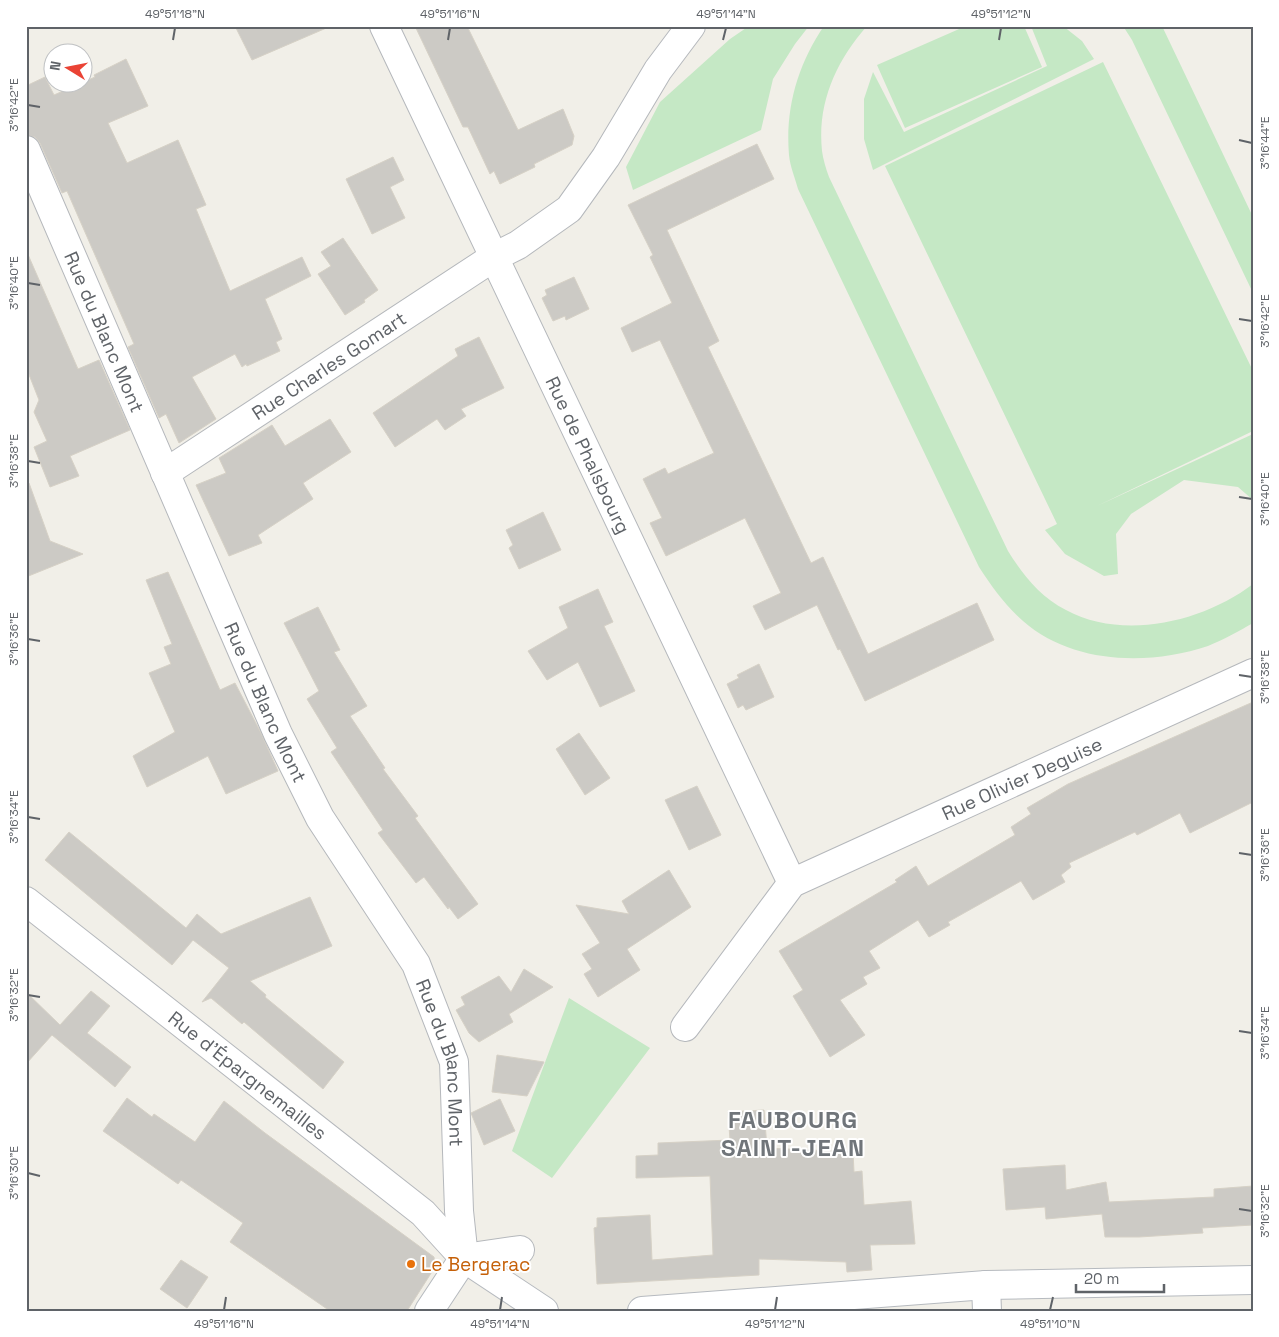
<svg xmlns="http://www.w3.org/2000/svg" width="1279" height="1337" font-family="'Space Grotesk',sans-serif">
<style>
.green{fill:#c5e8c5}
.building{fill:#cccac5;stroke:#d6d1c6}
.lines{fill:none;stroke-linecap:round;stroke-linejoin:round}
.street-casing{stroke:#b5b8bc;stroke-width:30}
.secondary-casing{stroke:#b6babf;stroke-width:30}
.street{stroke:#fff;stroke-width:28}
.secondary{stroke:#fff;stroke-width:28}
.ticks{fill:none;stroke:#5f6368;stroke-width:2}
.food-dot{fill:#e8710a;stroke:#fff;stroke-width:2}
.labels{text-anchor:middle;stroke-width:4;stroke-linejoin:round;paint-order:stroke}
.street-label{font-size:19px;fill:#5f6368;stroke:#fff}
.food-label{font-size:19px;fill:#c56008;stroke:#fff;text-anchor:start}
.district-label{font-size:24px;font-weight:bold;letter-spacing:1px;fill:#70757a;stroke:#fff}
.neatline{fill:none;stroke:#5f6368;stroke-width:2}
.ticks-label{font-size:12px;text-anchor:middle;fill:#5f6368}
</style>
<rect width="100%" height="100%" fill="#f1efe8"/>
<path class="green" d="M 749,26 L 809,26 L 795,44 L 773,79 L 761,130 L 633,190 L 626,167 L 660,102 L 730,39 Z
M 824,26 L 867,26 C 836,61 817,103 822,151 C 823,159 826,169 829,177 L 1008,551 C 1023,575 1040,597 1066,610 C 1123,641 1203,622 1253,584 L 1253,623 C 1239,631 1223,640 1208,646 C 1148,666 1072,664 1023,621 C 1005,605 992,587 979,567 L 798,189 C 795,178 790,166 789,155 C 785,108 798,64 824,26 Z
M 966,26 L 1024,26 L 1042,67 L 905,128 L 877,65 Z
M 1031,26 L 1063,26 L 1082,41 L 1094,59 L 873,170 L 864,139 L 864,99 L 873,72 L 904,132 L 1047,66 Z
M 1123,26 L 1162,26 L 1253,217 L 1253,293 L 1132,40 Z
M 1103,62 L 1253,371 L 1253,431 L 1097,506 L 1253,434 L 1253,500 L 1238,487 L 1184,480 L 1131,514 L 1116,534 L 1118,574 L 1104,576 L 1065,554 L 1045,530 L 1057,524 L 885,166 Z
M 569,998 L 650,1048 L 552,1178 L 512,1151 Z"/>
<path class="building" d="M 235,26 L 331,26 L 252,60 Z
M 415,26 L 467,26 L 518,130 L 563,109 L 574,136 L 572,145 L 534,164 L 535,167 L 500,184 L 494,171 L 490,174 L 468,127 L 463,127 Z
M 126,59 L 148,106 L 108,123 L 127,163 L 178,140 L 206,205 L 196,209 L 230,291 L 302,257 L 311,276 L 265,299 L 282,339 L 276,342 L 280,351 L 247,366 L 246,364 L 242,367 L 235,354 L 192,377 L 216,419 L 179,443 L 166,414 L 159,418 L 128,347 L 134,344 L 67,191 L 62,193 L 40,143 L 35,137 L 26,135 L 26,86 L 45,77 L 54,95 L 95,77 L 94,75 Z
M 757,144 L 774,179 L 667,230 L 719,341 L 708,347 L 811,563 L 823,557 L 868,654 L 977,603 L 994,640 L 865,701 L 840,649 L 838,650 L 817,605 L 765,630 L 753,606 L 781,593 L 745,518 L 666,556 L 650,523 L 662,518 L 643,479 L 665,468 L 668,474 L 714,453 L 660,340 L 632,352 L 621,328 L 672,303 L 650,257 L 653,255 L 628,205 Z
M 393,157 L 404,180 L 390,187 L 405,218 L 372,234 L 346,179 Z
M 343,238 L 378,290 L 364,300 L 365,302 L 345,315 L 318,274 L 331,266 L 321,252 Z
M 26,250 L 78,369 L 99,360 L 130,430 L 70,456 L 79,476 L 50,487 L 34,447 L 47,441 L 34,412 L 39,400 L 26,367 Z
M 574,277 L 589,309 L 566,320 L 565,316 L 553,321 L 542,298 L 547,295 L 545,290 Z
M 479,337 L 504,388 L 461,409 L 466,416 L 445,430 L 437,419 L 395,447 L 373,413 L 458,356 L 455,349 Z
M 330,419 L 351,452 L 303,483 L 313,499 L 258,535 L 262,543 L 229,556 L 196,485 L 226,473 L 219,458 L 272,425 L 285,446 Z
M 29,483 L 50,541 L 83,554 L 26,577 L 26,484 Z
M 543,512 L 561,550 L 519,569 L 509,548 L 513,545 L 506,530 Z
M 168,572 L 220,690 L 235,683 L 260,731 L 278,771 L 226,794 L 208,756 L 147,787 L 133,756 L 175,732 L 149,673 L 171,664 L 164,647 L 172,644 L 146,580 Z
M 598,589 L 613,622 L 604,626 L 635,691 L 600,707 L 578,662 L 547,680 L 528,651 L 568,628 L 559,607 Z
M 318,607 L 340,650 L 334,652 L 367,706 L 350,716 L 385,768 L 383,769 L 418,816 L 415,818 L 478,904 L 458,919 L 449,907 L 448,909 L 424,877 L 416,883 L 378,833 L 383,830 L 331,752 L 337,748 L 307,699 L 319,691 L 284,623 Z
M 759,664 L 774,697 L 746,710 L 743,705 L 738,708 L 727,684 L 739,678 L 737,675 Z
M 1253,702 L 1253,802 L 1190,833 L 1180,813 L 1137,835 L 1135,832 L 1069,863 L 1071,867 L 1061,875 L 1065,882 L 1033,900 L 1021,881 L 948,922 L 950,925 L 929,937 L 918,920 L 869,951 L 880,968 L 863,977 L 867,984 L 840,1000 L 865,1035 L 830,1057 L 793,996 L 803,990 L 779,951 L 897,882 L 895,880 L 916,866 L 928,886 L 1015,835 L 1011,827 L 1031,814 L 1027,808 L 1068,784 Z
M 579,733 L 610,778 L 585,795 L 556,749 Z
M 697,786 L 721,835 L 689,850 L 665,800 Z
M 69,832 L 186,928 L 197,914 L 221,934 L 310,897 L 332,946 L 250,981 L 266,995 L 265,997 L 344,1062 L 323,1089 L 244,1022 L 242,1024 L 211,998 L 202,1002 L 229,968 L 193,940 L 172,965 L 45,860 Z
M 669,870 L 691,907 L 627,949 L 640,970 L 598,997 L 584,974 L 592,969 L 582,954 L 600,943 L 576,905 L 629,914 L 622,901 Z
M 524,969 L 553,987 L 509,1014 L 513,1022 L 479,1042 L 469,1033 L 456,1010 L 465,1005 L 461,997 L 499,976 L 511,992 Z
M 91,991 L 110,1006 L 87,1033 L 131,1067 L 115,1087 L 52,1035 L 26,1064 L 26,992 L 60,1025 Z
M 497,1055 L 544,1062 L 527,1096 L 492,1092 Z
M 127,1098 L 152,1117 L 154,1114 L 195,1142 L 224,1101 L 265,1133 L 434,1257 L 435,1267 L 407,1311 L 330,1311 L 230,1242 L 243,1223 L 181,1180 L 178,1184 L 103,1131 Z
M 500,1099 L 515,1131 L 484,1145 L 471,1113 Z
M 764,1110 L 767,1148 L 853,1152 L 854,1172 L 862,1171 L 864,1205 L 911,1201 L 915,1244 L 870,1245 L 872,1270 L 847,1272 L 846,1262 L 759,1259 L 759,1275 L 597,1284 L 594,1228 L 597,1227 L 597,1218 L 650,1215 L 652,1260 L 713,1255 L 710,1176 L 636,1178 L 636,1156 L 658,1155 L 658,1143 L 730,1140 L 728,1112 Z
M 1065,1165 L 1066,1190 L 1106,1182 L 1109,1202 L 1214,1197 L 1214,1189 L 1253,1186 L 1253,1225 L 1202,1228 L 1203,1233 L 1139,1237 L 1105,1237 L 1102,1214 L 1046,1219 L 1045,1207 L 1006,1210 L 1003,1169 Z
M 181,1260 L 208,1277 L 187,1308 L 160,1289 Z"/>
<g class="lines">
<defs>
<g id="street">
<path id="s1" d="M 384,26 L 792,883"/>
<path id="s2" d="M 26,150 L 278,734 L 320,818 L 416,964 L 454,1062 L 459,1211 L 464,1258"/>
<path id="s3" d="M 165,473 L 494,257 L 518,245 L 569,209 L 606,157 L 658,70 L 691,26"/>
<path id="s4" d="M 26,901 L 423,1213 L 464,1258"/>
<path id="s5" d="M 685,1027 L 792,883 L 1253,673"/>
<path d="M 464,1258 L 520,1250"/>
<path d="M 986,1285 L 987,1311"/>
</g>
<path id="secondary" d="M 429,1311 L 464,1258 L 544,1311
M 642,1311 L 986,1285 L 1253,1280"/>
</defs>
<use href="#street" class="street-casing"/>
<use href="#secondary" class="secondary-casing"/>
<use href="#street" class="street"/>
<use href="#secondary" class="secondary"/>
</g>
<path class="ticks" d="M 173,40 L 175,28M 448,40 L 450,28M 723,40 L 726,28M 999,40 L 1001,28M 28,105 L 40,107M 1239,140 L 1252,143M 28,283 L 40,285M 1239,319 L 1252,321M 28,461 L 40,463M 1239,497 L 1252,499M 28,639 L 40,641M 1239,675 L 1252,677M 28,817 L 40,819M 1239,853 L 1252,855M 28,995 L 40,997M 1239,1031 L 1252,1033M 28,1173 L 40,1176M 1239,1209 L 1252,1211M 224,1310 L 226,1297M 500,1310 L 502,1297M 775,1310 L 777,1297M 1050,1310 L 1053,1297"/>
<circle class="food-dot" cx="411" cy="1264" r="5"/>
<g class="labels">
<g class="street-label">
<text dy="7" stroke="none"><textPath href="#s2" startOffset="198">Rue du Blanc Mont</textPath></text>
<text dy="7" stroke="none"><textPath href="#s3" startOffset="196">Rue Charles Gomart</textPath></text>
<text dy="7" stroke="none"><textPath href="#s1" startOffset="475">Rue de Phalsbourg</textPath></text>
<text dy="7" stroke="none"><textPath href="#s2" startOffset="602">Rue du Blanc Mont</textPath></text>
<text dy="7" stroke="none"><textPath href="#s5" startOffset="432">Rue Olivier Deguise</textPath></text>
<text dy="7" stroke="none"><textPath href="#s2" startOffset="1008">Rue du Blanc Mont</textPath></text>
<text dy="7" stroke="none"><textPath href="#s4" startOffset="282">Rue d'Épargnemailles</textPath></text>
</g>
<g class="food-label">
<text x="421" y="1271">Le Bergerac</text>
</g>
<g class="district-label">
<text x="793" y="1128">FAUBOURG<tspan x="793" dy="28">SAINT-JEAN</tspan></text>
</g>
</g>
<rect width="1279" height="1337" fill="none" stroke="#ffffff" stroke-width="55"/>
<g transform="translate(68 68) rotate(280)"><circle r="24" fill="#ffffff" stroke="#bfc1c3"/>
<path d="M0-4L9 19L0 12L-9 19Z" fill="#ea4335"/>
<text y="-8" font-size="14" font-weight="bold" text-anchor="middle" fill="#5f6368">N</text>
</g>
<path d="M1076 1284v8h88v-8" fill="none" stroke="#5f6368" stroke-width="2.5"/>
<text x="1084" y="1284" font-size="15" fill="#5f6368" stroke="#ffffff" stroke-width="4" paint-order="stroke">20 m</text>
<rect x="28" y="28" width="1224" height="1282" class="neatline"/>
<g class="ticks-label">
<text x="175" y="18">49°51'18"N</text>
<text x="450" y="18">49°51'16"N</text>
<text x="726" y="18">49°51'14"N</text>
<text x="1001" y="18">49°51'12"N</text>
<text transform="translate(14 105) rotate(-90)" y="4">3°16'42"E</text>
<text transform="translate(1265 143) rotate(-90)" y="4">3°16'44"E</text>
<text transform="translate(14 283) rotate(-90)" y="4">3°16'40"E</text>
<text transform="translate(1265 321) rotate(-90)" y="4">3°16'42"E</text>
<text transform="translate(14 461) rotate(-90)" y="4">3°16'38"E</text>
<text transform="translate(1265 499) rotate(-90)" y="4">3°16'40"E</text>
<text transform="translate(14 639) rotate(-90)" y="4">3°16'36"E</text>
<text transform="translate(1265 677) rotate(-90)" y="4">3°16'38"E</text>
<text transform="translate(14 817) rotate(-90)" y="4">3°16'34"E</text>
<text transform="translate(1265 855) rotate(-90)" y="4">3°16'36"E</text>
<text transform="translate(14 995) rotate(-90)" y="4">3°16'32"E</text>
<text transform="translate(1265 1033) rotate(-90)" y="4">3°16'34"E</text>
<text transform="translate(14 1173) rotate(-90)" y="4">3°16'30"E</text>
<text transform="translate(1265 1211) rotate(-90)" y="4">3°16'32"E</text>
<text x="224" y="1328">49°51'16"N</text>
<text x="500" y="1328">49°51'14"N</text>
<text x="775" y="1328">49°51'12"N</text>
<text x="1050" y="1328">49°51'10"N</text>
</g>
</svg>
